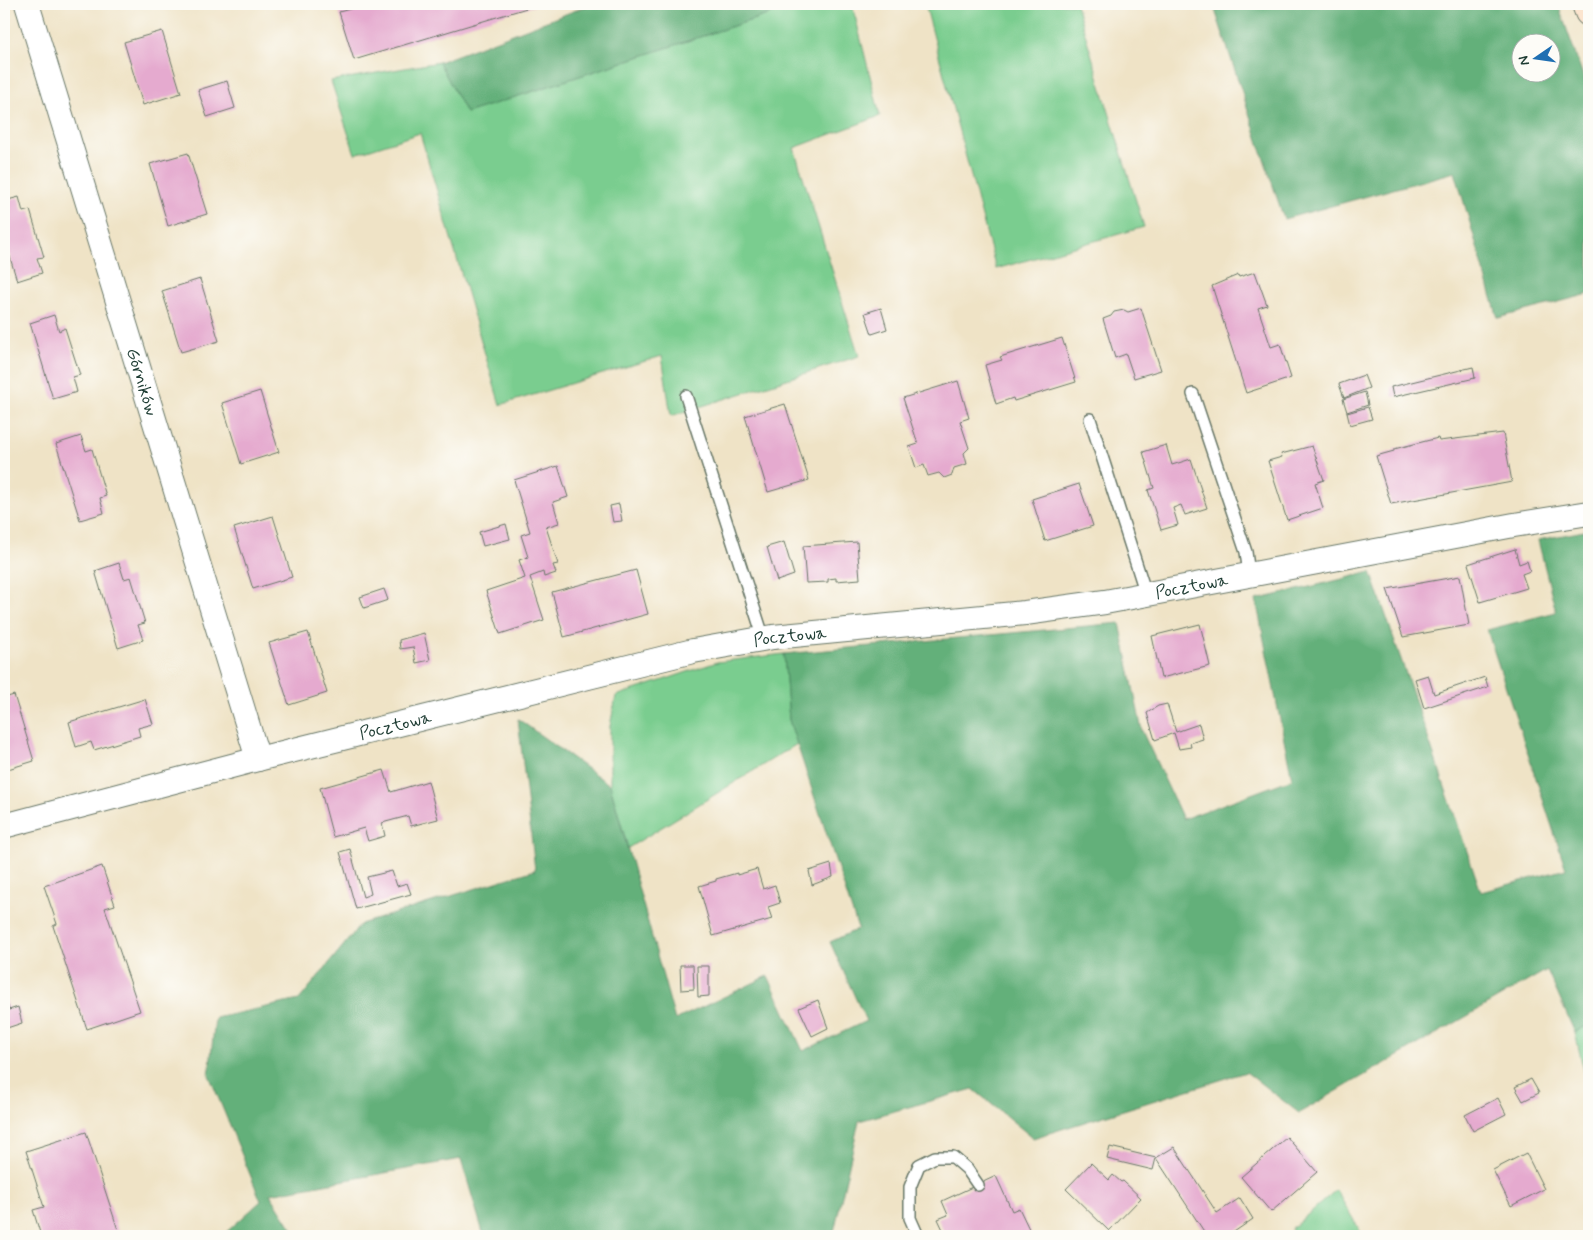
<svg xmlns="http://www.w3.org/2000/svg" width="1593" height="1240" font-family="Mynerve,sans-serif">
<style>
.green{fill:#7acd8f;stroke:#4c8562}
.forest{fill:#63b07a;stroke:#417657;fill-rule:evenodd}
.building{fill:#e5aacf}
.lines{fill:none;stroke-linecap:round;stroke-linejoin:round}
.lane-casing{stroke:#687767;stroke-width:14}
.street-casing{stroke:#687767;stroke-width:26}
.secondary-casing{stroke:#687767;stroke-width:30}
.lane{stroke:#fff;stroke-width:11}
.street{stroke:#fff;stroke-width:24}
.secondary{stroke:#fce5cf;stroke-width:28}
.labels{text-anchor:middle;stroke-width:4;stroke-linejoin:round;paint-order:stroke}
.street-label{font-size:18px;fill:#1f3d34;stroke:#fdfcf7}
</style>
<rect width="100%" height="100%" fill="#fdfcf7"/>
<filter id="ink" filterUnits="userSpaceOnUse"><feTurbulence type="fractalNoise" baseFrequency=".02" numOctaves="2"/><feDisplacementMap in="SourceGraphic" scale="10" xChannelSelector="R" yChannelSelector="G"/><feConvolveMatrix kernelMatrix="1 2 1 2 8 2 1 2 1" color-interpolation-filters="sRGB"/></filter>
<filter id="wash" filterUnits="userSpaceOnUse"><feTurbulence type="fractalNoise" baseFrequency=".0096" numOctaves="4" result="noise"/><feDisplacementMap in="SourceGraphic" scale="20" xChannelSelector="R" yChannelSelector="G"/><feGaussianBlur stdDeviation="1.12" result="paint"/><feColorMatrix in="noise" values="0 0 0 0 0 0 0 0 0 0 0 0 0 0 0 0 0 1.4 0 .05"/><feComposite in="paint" operator="in"/></filter>
<g filter="url(#wash)">
<rect width="100%" height="100%" fill="#efe3c6"/>
<path class="green" d="M 801,4 L 852,4 L 880,116 L 794,148 L 859,356 L 671,416 L 662,356 L 500,405 L 420,133 L 355,154 L 331,81 L 439,62 L 466,113 Z
M 925,4 L 1076,4 L 1144,227 L 996,269 Z
M 784,654 L 789,720 L 797,744 L 628,848 L 610,785 L 610,726 L 616,696 L 717,662 Z
M 1589,1024 L 1589,1092 L 1575,1033 Z
M 1336,1190 L 1363,1236 L 1295,1236 L 1291,1229 Z"/>
<path class="forest" d="M 592,4 L 801,4 L 466,113 L 439,62 Z
M 1213,4 L 1558,4 L 1589,93 L 1589,294 L 1498,318 L 1455,172 L 1284,219 ZM 1520,42 L 1550,42 L 1550,72 L 1520,72 Z
M 1589,530 L 1589,1024 L 1575,1033 L 1547,970 L 1299,1113 L 1246,1072 L 1033,1138 L 973,1089 L 859,1121 L 833,1236 L 484,1236 L 461,1159 L 270,1194 L 297,1236 L 222,1236 L 261,1201 L 209,1075 L 215,1018 L 299,1000 L 361,924 L 535,870 L 518,719 L 610,785 L 675,1020 L 768,976 L 803,1051 L 866,1021 L 830,942 L 858,929 L 789,720 L 784,654 L 1120,623 L 1142,731 L 1183,819 L 1292,779 L 1256,600 L 1371,572 L 1481,892 L 1566,869 L 1487,630 L 1556,612 L 1538,540 Z"/>
<g id="blocks">
<path class="building" d="M 368,4 L 540,4 L 354,60 L 339,12 Z
M 162,31 L 181,93 L 143,105 L 124,42 Z
M 227,81 L 235,108 L 207,117 L 198,90 Z
M 4,127 L 8,138 L 4,139 Z
M 188,153 L 207,214 L 168,226 L 150,164 Z
M 19,197 L 23,212 L 30,210 L 44,257 L 37,258 L 42,273 L 17,281 L 4,237 L 4,201 Z
M 1255,272 L 1267,305 L 1258,308 L 1271,347 L 1280,344 L 1291,378 L 1246,393 L 1212,286 L 1238,275 L 1239,277 Z
M 200,279 L 219,341 L 181,352 L 162,291 Z
M 881,308 L 887,329 L 872,334 L 865,313 Z
M 1141,308 L 1161,370 L 1134,378 L 1126,354 L 1115,358 L 1103,319 L 1111,316 L 1114,312 L 1124,310 L 1128,312 Z
M 54,315 L 59,331 L 65,328 L 80,375 L 73,377 L 77,392 L 53,399 L 30,323 Z
M 1062,338 L 1076,382 L 1014,401 L 1013,398 L 996,404 L 985,365 L 1002,360 L 1000,357 Z
M 1473,367 L 1475,378 L 1393,397 L 1391,387 Z
M 1364,375 L 1369,388 L 1344,398 L 1339,384 Z
M 958,381 L 969,418 L 960,421 L 969,448 L 964,453 L 967,464 L 954,468 L 952,475 L 944,478 L 939,473 L 928,476 L 924,465 L 916,468 L 909,447 L 918,444 L 903,398 Z
M 260,391 L 279,452 L 241,464 L 222,403 Z
M 1365,392 L 1368,405 L 1347,412 L 1343,399 Z
M 785,404 L 809,480 L 768,492 L 745,416 Z
M 1368,407 L 1372,419 L 1350,425 L 1347,413 Z
M 1503,433 L 1512,482 L 1391,504 L 1376,456 L 1394,451 L 1394,449 L 1438,438 L 1439,441 Z
M 81,436 L 86,451 L 92,449 L 106,496 L 100,498 L 104,513 L 80,520 L 56,444 Z
M 1166,445 L 1172,465 L 1191,459 L 1207,508 L 1185,515 L 1181,505 L 1173,508 L 1178,525 L 1161,530 L 1148,490 L 1154,488 L 1143,452 Z
M 1312,446 L 1324,480 L 1315,483 L 1323,508 L 1287,520 L 1268,461 L 1282,457 L 1281,454 Z
M 558,466 L 568,497 L 553,502 L 559,523 L 546,527 L 558,564 L 553,565 L 556,573 L 544,577 L 543,572 L 530,577 L 544,620 L 500,634 L 486,591 L 525,578 L 519,560 L 528,557 L 521,535 L 530,532 L 514,480 Z
M 1079,484 L 1093,526 L 1045,541 L 1032,499 Z
M 619,504 L 622,521 L 613,522 L 610,506 Z
M 273,516 L 292,577 L 253,589 L 234,528 Z
M 506,524 L 510,539 L 483,546 L 479,532 Z
M 784,542 L 794,575 L 777,581 L 767,547 Z
M 857,542 L 860,579 L 836,581 L 836,578 L 828,579 L 828,582 L 806,583 L 803,546 Z
M 1515,549 L 1519,564 L 1527,561 L 1530,571 L 1522,574 L 1527,588 L 1480,602 L 1468,564 Z
M 119,563 L 124,579 L 131,577 L 145,623 L 138,625 L 143,640 L 118,648 L 95,571 Z
M 636,570 L 648,614 L 564,637 L 552,592 Z
M 1460,576 L 1469,625 L 1403,637 L 1387,589 Z
M 384,589 L 388,600 L 364,608 L 360,597 Z
M 1200,624 L 1210,666 L 1161,678 L 1152,636 Z
M 308,632 L 327,693 L 289,705 L 269,643 Z
M 424,633 L 430,660 L 416,663 L 413,647 L 400,649 L 399,640 Z
M 1428,675 L 1434,694 L 1485,677 L 1488,687 L 1424,708 L 1415,679 Z
M 14,695 L 34,761 L 8,769 L 4,756 L 4,698 Z
M 145,699 L 153,724 L 138,728 L 140,736 L 94,750 L 91,742 L 76,747 L 69,722 Z
M 1167,704 L 1176,732 L 1199,724 L 1203,739 L 1190,743 L 1191,747 L 1179,749 L 1174,733 L 1155,740 L 1147,713 L 1158,706 Z
M 384,770 L 391,792 L 428,781 L 438,819 L 411,826 L 408,816 L 382,823 L 385,836 L 368,841 L 364,828 L 333,837 L 320,788 Z
M 350,849 L 363,897 L 371,894 L 367,877 L 392,871 L 397,886 L 407,883 L 411,894 L 356,909 L 340,852 Z
M 831,864 L 833,877 L 812,885 L 809,871 Z
M 102,866 L 115,905 L 105,908 L 140,1011 L 87,1029 L 53,926 L 57,924 L 44,886 Z
M 757,869 L 763,889 L 775,885 L 780,903 L 768,907 L 772,919 L 713,936 L 699,886 L 716,881 L 716,879 L 737,873 L 737,875 Z
M 680,965 L 693,965 L 694,989 L 681,990 Z
M 697,966 L 709,966 L 709,996 L 698,997 Z
M 4,994 L 9,1010 L 18,1007 L 22,1023 L 4,1029 Z
M 818,1000 L 828,1028 L 812,1036 L 799,1008 Z
M 1531,1079 L 1539,1093 L 1523,1101 L 1515,1087 Z
M 1498,1098 L 1506,1114 L 1473,1131 L 1465,1115 Z
M 86,1132 L 120,1236 L 41,1236 L 33,1210 L 44,1207 L 26,1151 Z
M 1287,1137 L 1317,1172 L 1271,1212 L 1241,1177 Z
M 1110,1147 L 1156,1158 L 1153,1170 L 1107,1159 Z
M 1174,1147 L 1217,1213 L 1240,1198 L 1253,1219 L 1228,1236 L 1207,1236 L 1156,1158 Z
M 1526,1153 L 1544,1189 L 1511,1206 L 1493,1170 Z
M 1091,1163 L 1109,1180 L 1113,1175 L 1121,1182 L 1123,1181 L 1141,1198 L 1109,1231 L 1066,1189 Z
M 996,1176 L 1012,1211 L 1019,1208 L 1031,1233 L 1025,1236 L 946,1236 L 938,1219 L 948,1215 L 942,1201 Z"/>
</g>
</g>
<g filter="url(#ink)">
<use href="#blocks" fill-opacity="0" stroke="#687767" stroke-width="1"/>
<g class="lines">
<defs>
<path id="lane" d="M 1193,394 L 1246,552 L 1249,574
M 686,396 L 764,639
M 1090,419 L 1146,594
M 918,1236 L 910,1218 L 910,1187 L 919,1165 L 935,1157 L 953,1157 L 967,1169 L 978,1185"/>
<g id="street">
<path id="s1" d="M 27,4 L 258,759"/>
<path id="s2" d="M 4,826 L 258,759 L 693,651 L 773,637 L 1025,613 L 1105,602 L 1514,525 L 1589,513"/>
</g>
<path id="secondary" d="M 1586,4 L 1589,12"/>
</defs>
<use href="#lane" class="lane-casing"/>
<use href="#street" class="street-casing"/>
<use href="#secondary" class="secondary-casing"/>
<use href="#lane" class="lane"/>
<use href="#street" class="street"/>
<use href="#secondary" class="secondary"/>
</g>
</g>
<g class="labels">
<g class="street-label">
<text dy="6" stroke="none"><textPath href="#s1" startOffset="395">Górników</textPath></text>
<text dy="6" stroke="none"><textPath href="#s2" startOffset="1214">Pocztowa</textPath></text>
<text dy="6" stroke="none"><textPath href="#s2" startOffset="809">Pocztowa</textPath></text>
<text dy="6" stroke="none"><textPath href="#s2" startOffset="404">Pocztowa</textPath></text>
</g>
</g>
<rect width="1593" height="1240" fill="none" stroke="#fdfcf7" stroke-width="20"/>
<g transform="translate(1536 58) rotate(257)"><circle r="24" fill="#fdfcf7" stroke="#a4b0a9"/>
<path d="M0-4L9 19L0 12L-9 19Z" fill="#1f6fb2"/>
<text y="-8" font-size="14" font-weight="bold" text-anchor="middle" fill="#1f3d34">N</text>
</g>
</svg>
